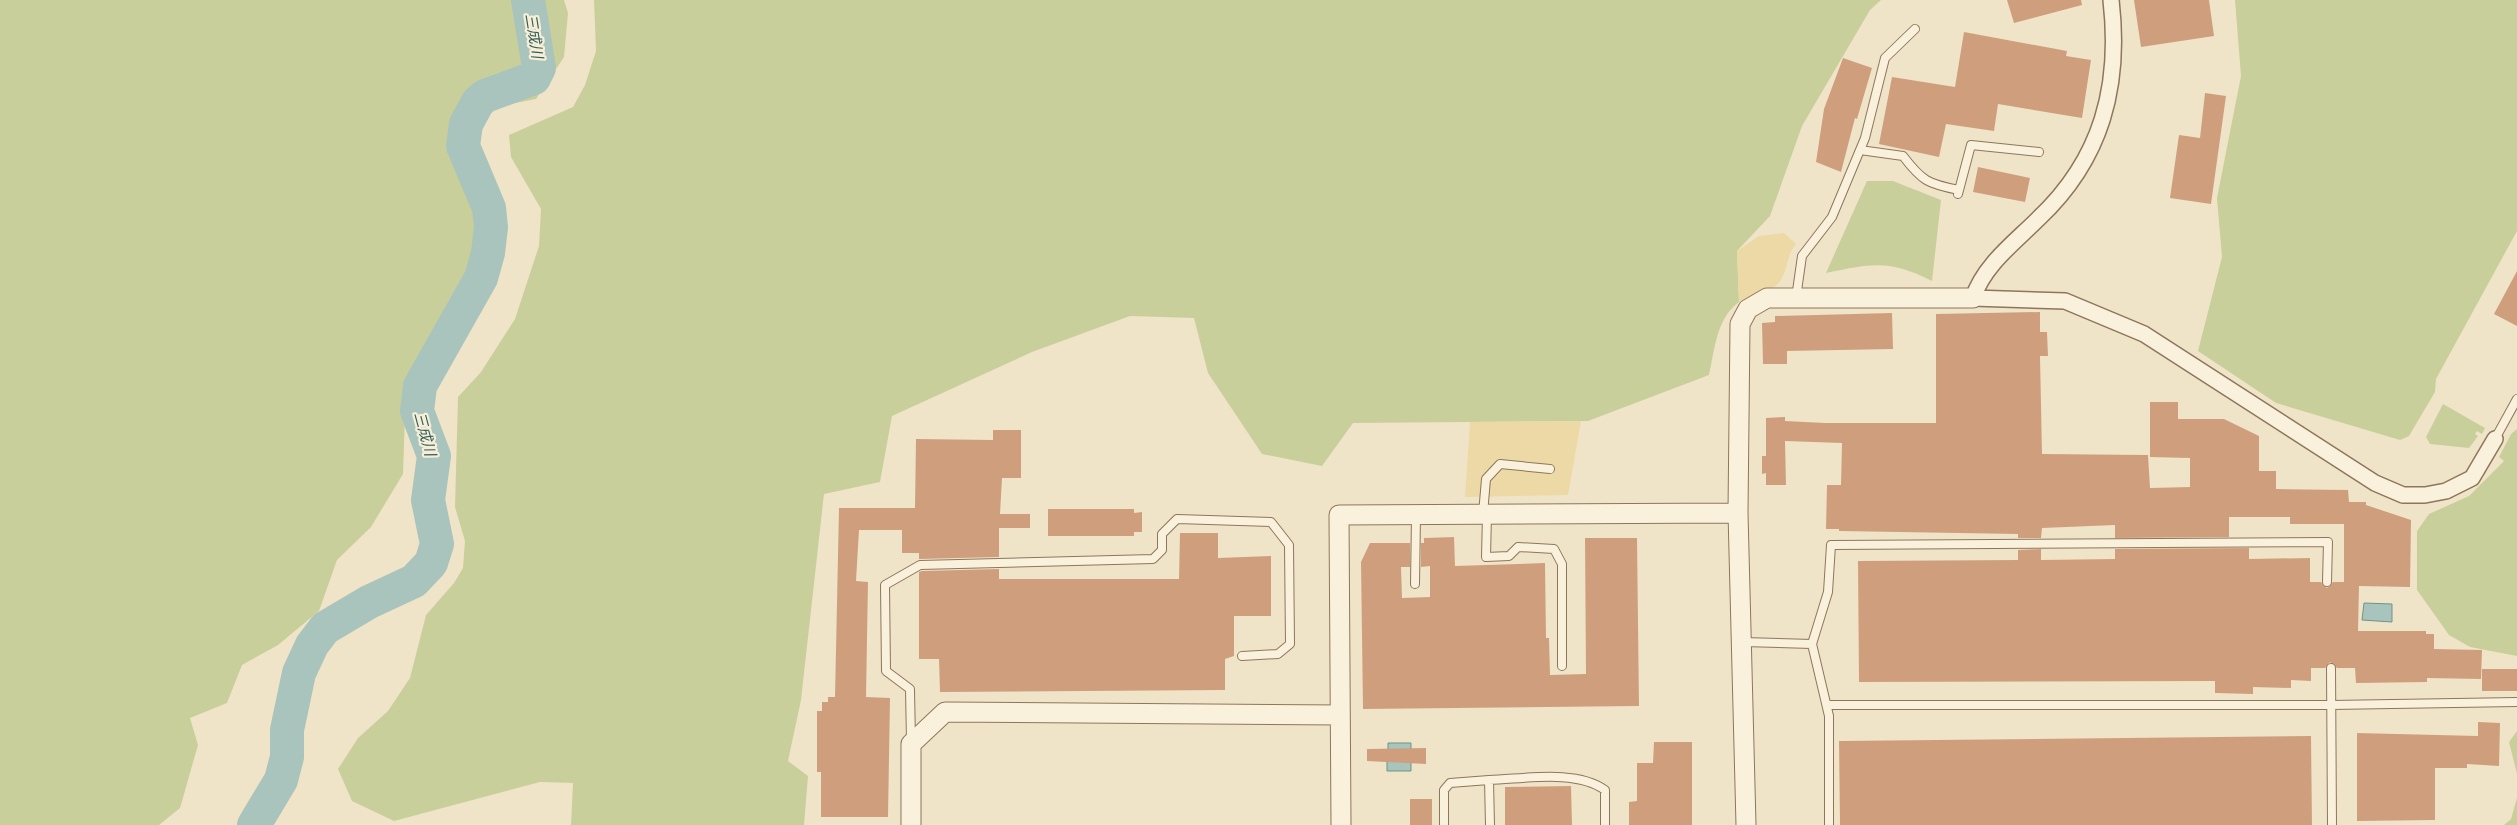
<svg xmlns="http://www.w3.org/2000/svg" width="2517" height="825" font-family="'Source Serif 4','Noto Sans JP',serif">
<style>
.green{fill:#c9cf9b}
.sand{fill:#ecd9a5}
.water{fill:#a9c4bc;stroke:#6f938a}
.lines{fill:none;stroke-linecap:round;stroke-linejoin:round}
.river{stroke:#a9c4bc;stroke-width:34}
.building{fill:#cf9f7d}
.service-casing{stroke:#8d765c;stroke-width:10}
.minor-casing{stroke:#8d765c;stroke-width:18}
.tertiary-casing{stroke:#8d765c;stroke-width:21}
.service{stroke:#faf1dc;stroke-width:8}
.minor{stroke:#faf1dc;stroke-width:15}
.tertiary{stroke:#faf1dc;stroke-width:19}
.labels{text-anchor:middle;stroke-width:4.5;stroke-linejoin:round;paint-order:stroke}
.water-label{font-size:15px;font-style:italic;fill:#2f5d5a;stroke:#f7eed8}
</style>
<rect width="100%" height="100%" fill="#f0e4c8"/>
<path class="green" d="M 0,0 L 564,0 L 568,13 L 564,57 L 536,99 L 475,111 L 466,139 L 506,227 L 497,265 L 470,324 L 419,384 L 405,415 L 403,474 L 371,527 L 337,560 L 319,611 L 278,645 L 242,665 L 227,703 L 190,718 L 198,745 L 180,808 L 159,825 L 0,825 Z
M 594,0 L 1881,0 L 1870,10 L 1802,126 L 1770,216 L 1737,251 L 1739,302 C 1716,319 1715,349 1709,375 L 1588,421 L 1353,423 L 1322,466 L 1262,454 L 1208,373 L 1194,318 L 1130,316 L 1032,352 L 892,416 L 880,482 L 824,494 L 801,700 L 788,761 L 808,776 L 804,825 L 571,825 L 573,783 L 540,782 L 394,821 L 352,801 L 338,769 L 358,738 L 388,711 L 410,678 L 426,615 L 454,583 L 463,568 L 465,541 L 455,507 L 458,397 L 481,372 L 515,319 L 539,246 L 541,209 L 511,157 L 509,135 L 573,107 L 585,85 L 596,51 Z
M 2235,0 L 2517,0 L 2517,231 L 2436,379 L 2435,392 L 2409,436 L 2400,440 L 2276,403 L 2198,351 L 2222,257 L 2217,198 L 2241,76 Z
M 1867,181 L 1893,181 L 1941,200 L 1932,281 C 1888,259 1872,264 1826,273 Z
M 2443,404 L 2485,428 L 2482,434 L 2477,431 L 2475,434 L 2478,436 L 2469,448 L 2430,444 L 2426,437 Z
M 2517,429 L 2517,656 L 2470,647 L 2449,635 L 2417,590 L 2417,531 L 2429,514 L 2469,496 L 2504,461 L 2499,457 L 2511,434 Z
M 2517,731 L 2517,774 L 2509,742 Z
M 2517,798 L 2517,825 L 2504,825 L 2511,819 Z"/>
<path class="sand" d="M 1784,233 L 1796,244 C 1786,255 1788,273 1778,284 C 1768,294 1751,293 1739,302 L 1737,251 L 1759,236 Z
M 1581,421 L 1568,495 L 1465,497 L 1470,422 Z"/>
<path class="water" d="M 2364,603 L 2392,604 L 2392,622 L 2362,620 Z
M 1388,743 L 1411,743 L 1411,756 L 1388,756 Z
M 1387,758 L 1411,758 L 1411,771 L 1387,771 Z"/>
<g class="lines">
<path class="river" d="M 254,825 L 281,780 L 287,757 L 287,730 L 299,673 L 312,645 L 325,628 L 369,602 L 414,581 L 431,563 L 437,544 L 428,500 L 434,456 L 417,411 L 420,386 L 481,278 L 488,253 L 491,227 L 489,208 L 463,146 L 466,124 L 478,102 L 485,96 L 534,78 L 539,68 L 528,0"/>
</g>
<path class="building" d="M 2007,0 L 2081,0 L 2082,5 L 2014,23 Z
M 2134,0 L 2209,0 L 2214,36 L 2141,47 Z
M 1964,32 L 2067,51 L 2066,56 L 2091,60 L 2082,118 L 1998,104 L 1994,131 L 1946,124 L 1939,157 L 1879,144 L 1892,77 L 1955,87 Z
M 1843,58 L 1872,68 L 1857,119 L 1855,118 L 1841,172 L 1816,162 L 1824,109 Z
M 2205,93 L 2226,96 L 2211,204 L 2170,198 L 2179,135 L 2200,138 Z
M 1978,167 L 2030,178 L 2025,202 L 1973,192 Z
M 2517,271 L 2517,326 L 2494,314 Z
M 2040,312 L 2040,332 L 2047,332 L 2048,356 L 2040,356 L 2042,454 L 2148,455 L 2150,488 L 2190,487 L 2190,458 L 2150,457 L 2150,402 L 2178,402 L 2178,419 L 2224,419 L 2259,436 L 2259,471 L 2276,471 L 2276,489 L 2348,490 L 2349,502 L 2366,502 L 2366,505 L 2411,520 L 2410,587 L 2359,586 L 2358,631 L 2426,631 L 2426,634 L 2434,634 L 2434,649 L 2482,650 L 2481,679 L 2427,678 L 2427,682 L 2356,683 L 2355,668 L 2337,668 L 2330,662 L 2325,668 L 2311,668 L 2311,681 L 2291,680 L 2291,688 L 2253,687 L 2253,694 L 2215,693 L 2215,681 L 1859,682 L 1858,561 L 2018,560 L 2018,550 L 2041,549 L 2041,560 L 2115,559 L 2115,549 L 2249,548 L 2249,559 L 2310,558 L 2310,582 L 2321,582 L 2324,586 L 2327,588 L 2333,582 L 2344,582 L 2344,524 L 2290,524 L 2290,517 L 2229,517 L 2229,537 L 2115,538 L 2115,525 L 2042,528 L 2041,538 L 2018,538 L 2018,534 L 1839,531 L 1839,529 L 1826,529 L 1827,485 L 1841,485 L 1842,443 L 1785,441 L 1786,485 L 1766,485 L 1766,473 L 1762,474 L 1762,456 L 1766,456 L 1766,418 L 1785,417 L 1785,421 L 1825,423 L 1936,423 L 1936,314 Z
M 1892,313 L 1893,349 L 1787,351 L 1787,364 L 1763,364 L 1762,323 L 1775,322 L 1775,316 Z
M 993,430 L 1021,430 L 1021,478 L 1002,478 L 1000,514 L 1030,514 L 1030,528 L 999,528 L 999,557 L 919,559 L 919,553 L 902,553 L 902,530 L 859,530 L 856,581 L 868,582 L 866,697 L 890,698 L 888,817 L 821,817 L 821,772 L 817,772 L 817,711 L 822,711 L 822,702 L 828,702 L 828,697 L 835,697 L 839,508 L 915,508 L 916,439 L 993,440 Z
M 1048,509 L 1134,509 L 1134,513 L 1142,512 L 1142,532 L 1134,532 L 1134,536 L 1048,536 Z
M 1180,533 L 1218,533 L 1218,558 L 1271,556 L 1271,616 L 1234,616 L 1234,656 L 1225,659 L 1225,690 L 940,692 L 939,659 L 919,659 L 919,572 L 922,571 L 999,569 L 999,579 L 1179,579 Z
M 1454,537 L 1455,566 L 1545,563 L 1546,638 L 1549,638 L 1550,675 L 1586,674 L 1585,538 L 1637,538 L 1639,706 L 1363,709 L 1361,562 L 1370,543 L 1410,543 L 1410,567 L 1401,567 L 1402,598 L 1430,597 L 1430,566 L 1421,567 L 1421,543 L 1424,543 L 1424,538 Z
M 2482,669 L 2517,669 L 2517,691 L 2482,691 Z
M 2478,722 L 2500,723 L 2499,766 L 2467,764 L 2467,768 L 2435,768 L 2435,820 L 2357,821 L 2357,733 L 2478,736 Z
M 2311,736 L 2312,825 L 1840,825 L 1839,741 Z
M 1654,742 L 1692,742 L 1692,825 L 1629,825 L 1629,802 L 1637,801 L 1637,763 L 1653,763 Z
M 1426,748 L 1426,764 L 1367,761 L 1367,749 Z
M 1571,786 L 1572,825 L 1505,825 L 1505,787 Z
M 1410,799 L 1432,799 L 1432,825 L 1410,825 Z"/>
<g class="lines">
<defs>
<path id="service" d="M 1860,150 L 1903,156 C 1922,181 1928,184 1959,190
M 1958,194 L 1971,145 L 2039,152
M 1796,298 L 1802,256 L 1832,217 L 1865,138 L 1885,58 L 1915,29
M 2495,439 L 2517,399
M 1483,514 L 1486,479 L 1500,464 L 1550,469
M 1487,514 L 1486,557 L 1509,556 L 1518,547 L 1554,549 L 1562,564 L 1562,666
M 1415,584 L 1416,515
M 1742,642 L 1812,644 L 1829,716 L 1829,825
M 1812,644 L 1828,592 L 1831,545 L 2328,542 L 2327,582
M 2331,668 L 2332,825
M 1827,705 L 2331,705 L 2517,702
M 911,742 L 910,689 L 886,671 L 885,585 L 920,565 L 1153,559 L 1162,550 L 1162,534 L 1177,519 L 1271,522 L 1289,545 L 1290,644 L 1278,654 L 1242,656
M 1444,825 L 1444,790 L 1450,783 L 1489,780
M 1490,825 L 1489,780 C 1524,779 1576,769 1605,790 L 1605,825"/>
<path id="minor" d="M 2111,0 C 2121,86 2102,159 2038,219 C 2014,243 1984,265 1973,298 L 2065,301 L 2144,334 L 2375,483 L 2403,495 L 2425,495 L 2446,491 L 2472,478 L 2495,439"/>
<path id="tertiary" d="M 911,825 L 911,744 L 945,712 L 1340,715
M 1341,825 L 1339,515 L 1738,513
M 1746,825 L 1738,513 L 1740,324 L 1748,309 L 1767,298 L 1973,298"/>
</defs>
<use href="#service" class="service-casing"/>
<use href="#minor" class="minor-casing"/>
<use href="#tertiary" class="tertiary-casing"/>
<use href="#service" class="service"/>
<use href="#minor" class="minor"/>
<use href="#tertiary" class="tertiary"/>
</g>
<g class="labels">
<g class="water-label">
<text transform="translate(534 36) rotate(81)" y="5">三成川</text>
<text transform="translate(425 434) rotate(75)" y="5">三成川</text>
</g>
</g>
</svg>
